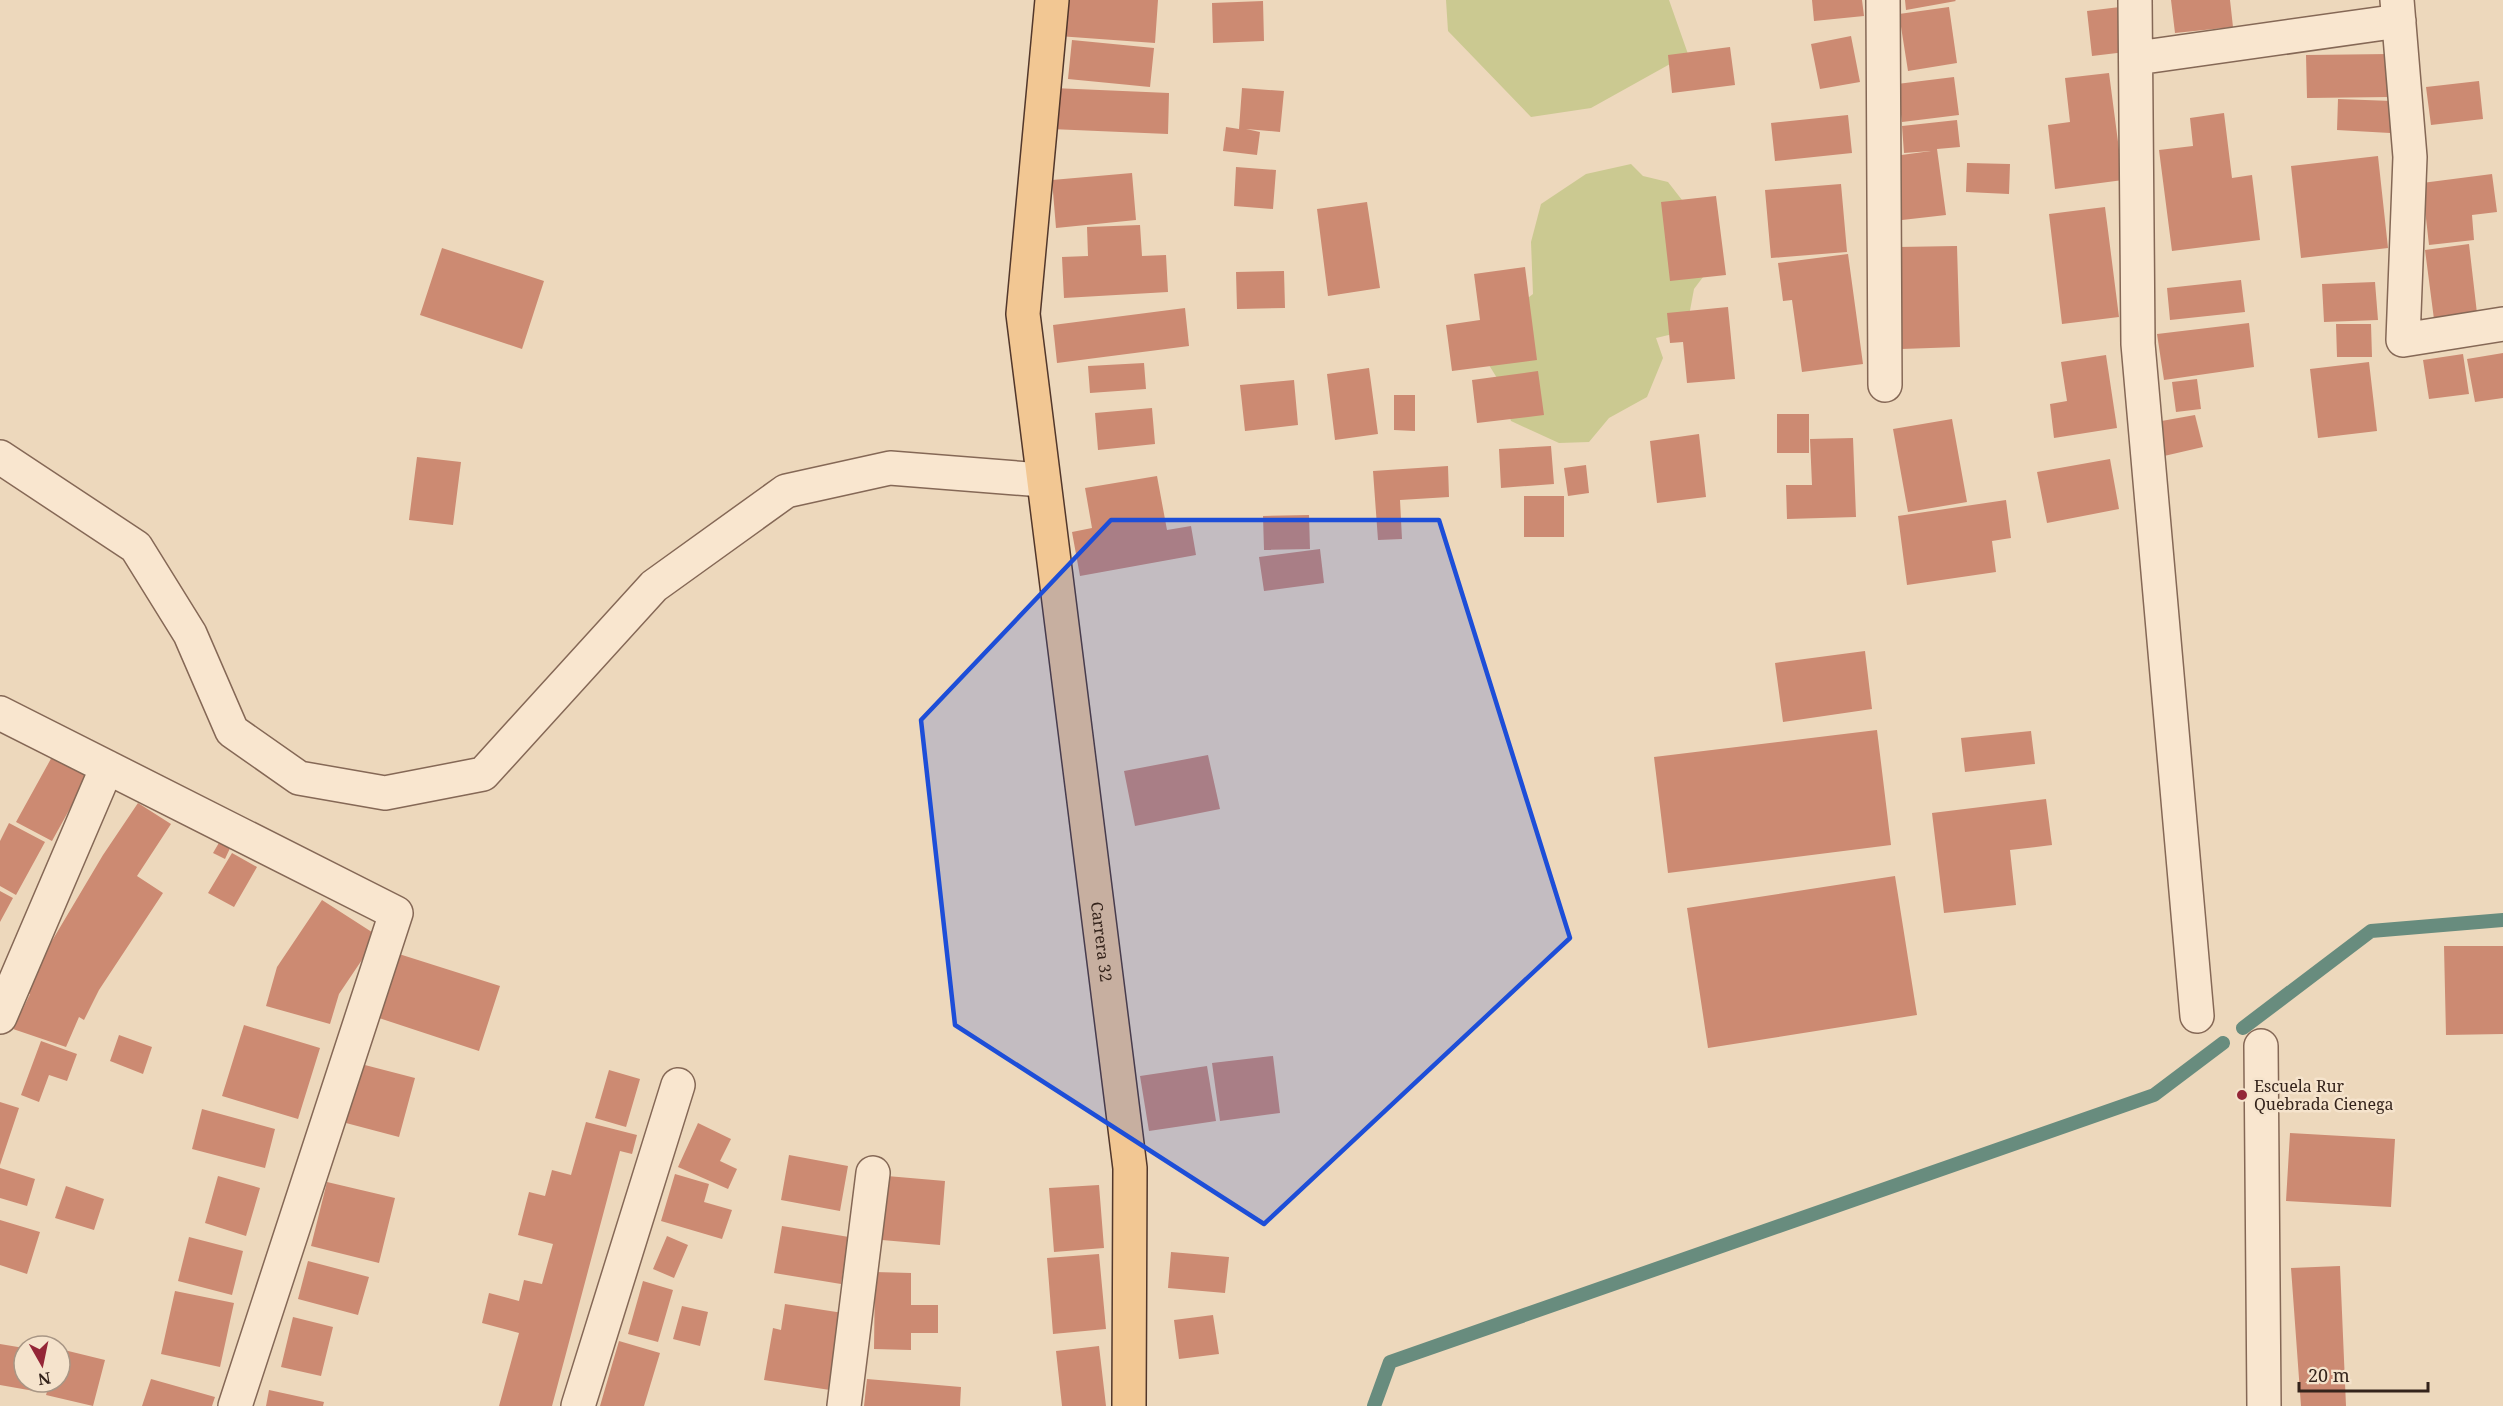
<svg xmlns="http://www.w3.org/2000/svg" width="2503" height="1406" font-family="'Noto Serif',serif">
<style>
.green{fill:#cbc991}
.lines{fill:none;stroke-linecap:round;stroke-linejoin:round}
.stream{stroke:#688c7e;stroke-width:14}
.building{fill:#cc8a72}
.minor-casing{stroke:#856856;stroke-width:36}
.major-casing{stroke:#52372b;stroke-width:36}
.minor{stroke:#f9e6cf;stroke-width:33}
.major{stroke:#f2c793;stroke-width:33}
.marked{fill:#1d4ed8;fill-opacity:0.2;stroke:#1d4ed8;stroke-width:4.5;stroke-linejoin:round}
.poi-dot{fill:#942637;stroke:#f5e3cc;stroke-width:2}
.labels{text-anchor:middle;stroke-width:5;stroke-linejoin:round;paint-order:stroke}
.street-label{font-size:16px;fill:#34231b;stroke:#f5e3cc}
.poi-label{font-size:16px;fill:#34231b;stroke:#f5e3cc;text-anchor:start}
</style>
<rect width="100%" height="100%" fill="#edd8bc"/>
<path class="green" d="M 1446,0 L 1669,0 L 1688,54 L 1591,108 L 1531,117 L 1448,31 Z
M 1631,164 L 1643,176 L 1668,182 L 1682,200 L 1706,273 L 1694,289 L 1688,321 L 1677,333 L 1656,338 L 1663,358 L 1647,397 L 1609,418 L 1589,442 L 1559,443 L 1511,421 L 1497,378 L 1479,349 L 1502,317 L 1533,294 L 1531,242 L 1541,204 L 1586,174 Z"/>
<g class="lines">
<path class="stream" d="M 2243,1028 L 2371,931 L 2503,920
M 1374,1406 L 1390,1362 L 2154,1095 L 2223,1043"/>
</g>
<path class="building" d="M 1061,0 L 1158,0 L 1155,43 L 1058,36 Z
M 1812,0 L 1862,0 L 1864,16 L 1814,21 Z
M 1905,0 L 1955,0 L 1956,1 L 1906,10 Z
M 2171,0 L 2230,0 L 2233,27 L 2175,33 Z
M 1263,1 L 1264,41 L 1213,43 L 1212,3 Z
M 2128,6 L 2134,51 L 2092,56 L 2087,11 Z
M 1949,7 L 1957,63 L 1908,71 L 1899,14 Z
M 1851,36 L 1860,82 L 1820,89 L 1811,44 Z
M 1072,40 L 1154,48 L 1150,87 L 1068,79 Z
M 1730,47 L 1735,85 L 1672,93 L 1668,55 Z
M 2389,54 L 2390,97 L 2307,98 L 2306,55 Z
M 2109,73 L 2123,180 L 2055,189 L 2048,125 L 2070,122 L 2065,78 Z
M 1954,77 L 1959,115 L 1902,122 L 1897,84 Z
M 2479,81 L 2483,119 L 2431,125 L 2426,87 Z
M 1053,88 L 1169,93 L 1168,134 L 1051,129 Z
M 1242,88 L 1284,91 L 1280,132 L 1246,129 L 1260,132 L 1257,155 L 1223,151 L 1226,127 L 1239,129 Z
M 2338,99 L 2392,101 L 2390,133 L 2337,130 Z
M 2224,113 L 2232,178 L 2252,175 L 2260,240 L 2172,251 L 2159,150 L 2193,146 L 2190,118 Z
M 1848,115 L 1852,153 L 1775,161 L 1771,123 Z
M 1957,120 L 1960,147 L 1937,149 L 1946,215 L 1902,220 L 1894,156 L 1931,151 L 1904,153 L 1902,126 Z
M 2378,156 L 2388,248 L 2301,258 L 2291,166 Z
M 1967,163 L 2010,164 L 2009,194 L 1966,192 Z
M 1236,167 L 1276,170 L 1273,209 L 1234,206 Z
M 1132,173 L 1136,220 L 1056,228 L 1052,180 Z
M 2492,174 L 2497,212 L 2472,215 L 2474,240 L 2429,245 L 2422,183 Z
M 1841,184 L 1847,252 L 1771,258 L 1765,190 Z
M 1716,196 L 1726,275 L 1670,281 L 1661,202 Z
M 1367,202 L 1380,288 L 1328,296 L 1317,209 Z
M 2105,207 L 2119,317 L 2062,324 L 2049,214 Z
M 1140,225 L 1142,256 L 1166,255 L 1168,292 L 1064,298 L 1062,257 L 1088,256 L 1087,227 Z
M 2469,244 L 2478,322 L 2435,327 L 2425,250 Z
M 1957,246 L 1960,347 L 1901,349 L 1898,247 Z
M 442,248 L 544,281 L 522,349 L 420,315 Z
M 1848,254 L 1863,364 L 1802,372 L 1792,300 L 1783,301 L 1778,263 Z
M 1525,267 L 1537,360 L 1452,371 L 1446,325 L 1480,320 L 1474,274 Z
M 1284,271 L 1285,308 L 1237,309 L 1236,272 Z
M 2241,280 L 2245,312 L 2170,320 L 2167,288 Z
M 2375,282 L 2378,320 L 2324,322 L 2322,284 Z
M 1728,307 L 1735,379 L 1687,383 L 1683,342 L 1670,343 L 1667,313 Z
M 1185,308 L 1189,346 L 1057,363 L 1053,325 Z
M 2249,323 L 2254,367 L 2164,380 L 2157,334 Z
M 2336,324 L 2371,324 L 2372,357 L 2337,357 Z
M 2503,353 L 2503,398 L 2475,402 L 2467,359 Z
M 2463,354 L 2469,394 L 2429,399 L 2423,360 Z
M 2106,355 L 2117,428 L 2054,438 L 2050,404 L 2067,401 L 2061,362 Z
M 2369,362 L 2377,431 L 2318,438 L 2310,369 Z
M 1144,363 L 1146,389 L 1090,393 L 1088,366 Z
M 1369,368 L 1378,434 L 1335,440 L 1327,374 Z
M 1538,371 L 1544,415 L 1477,423 L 1472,380 Z
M 2197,379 L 2201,409 L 2176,412 L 2172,382 Z
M 1294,380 L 1298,425 L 1245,431 L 1240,385 Z
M 1394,395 L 1415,395 L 1415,431 L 1394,430 Z
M 1152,408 L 1155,444 L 1098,450 L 1095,413 Z
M 1777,414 L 1809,414 L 1809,453 L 1777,453 Z
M 2195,415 L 2203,447 L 2164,456 L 2156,422 Z
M 1952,419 L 1967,502 L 1908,512 L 1893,429 Z
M 1699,434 L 1706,497 L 1657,503 L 1650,441 Z
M 1853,438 L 1856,517 L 1787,519 L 1786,485 L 1812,485 L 1810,439 Z
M 1551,446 L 1554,484 L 1501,488 L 1499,449 Z
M 417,457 L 461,462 L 453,525 L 409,520 Z
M 2110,459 L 2119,509 L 2047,523 L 2037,472 Z
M 1586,465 L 1589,493 L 1568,496 L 1564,468 Z
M 1448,466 L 1449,497 L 1400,500 L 1402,539 L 1378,540 L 1373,471 Z
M 1157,476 L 1167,530 L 1191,526 L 1196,555 L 1080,576 L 1072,532 L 1092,528 L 1085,488 Z
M 1524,496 L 1564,496 L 1564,537 L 1524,537 Z
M 2006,500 L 2011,538 L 1992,541 L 1996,572 L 1907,585 L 1898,516 Z
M 1309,515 L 1310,549 L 1264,550 L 1263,516 Z
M 1320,549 L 1324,583 L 1264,591 L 1259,557 Z
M 1865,651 L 1872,709 L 1783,722 L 1775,663 Z
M 1877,730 L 1891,845 L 1668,873 L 1654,757 Z
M 2031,731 L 2035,764 L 1965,772 L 1961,738 Z
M 53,755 L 89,774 L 52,841 L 16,822 Z
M 1208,755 L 1220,809 L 1135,826 L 1124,771 Z
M 2046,799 L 2052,845 L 2010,850 L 2016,905 L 1944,913 L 1932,813 Z
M 138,803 L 171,824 L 137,876 L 163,893 L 99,990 L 84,1020 L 79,1017 L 66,1047 L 13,1029 L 30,994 L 25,992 L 40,961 L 103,855 Z
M 9,823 L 45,842 L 16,895 L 0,886 L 0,841 Z
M 220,841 L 231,846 L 225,859 L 213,853 Z
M 232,853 L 257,867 L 234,907 L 208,893 Z
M 1895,876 L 1917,1015 L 1708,1048 L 1687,908 Z
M 0,891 L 13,898 L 0,922 Z
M 322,900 L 378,936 L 339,994 L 330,1024 L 266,1006 L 277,967 Z
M 2444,946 L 2503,946 L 2503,1034 L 2446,1035 Z
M 399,954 L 500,986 L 479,1051 L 379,1018 Z
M 244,1025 L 320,1048 L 298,1119 L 222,1096 Z
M 119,1035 L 152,1047 L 143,1074 L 110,1061 Z
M 41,1041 L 77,1054 L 67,1081 L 49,1075 L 39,1102 L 21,1095 Z
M 1273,1056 L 1280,1113 L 1220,1121 L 1212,1063 Z
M 361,1064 L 415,1078 L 399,1137 L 346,1123 Z
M 1207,1066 L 1216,1121 L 1149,1131 L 1140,1076 Z
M 609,1070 L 640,1079 L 626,1127 L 595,1118 Z
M 0,1102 L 19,1108 L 0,1165 Z
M 202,1109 L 275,1129 L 265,1168 L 192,1149 Z
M 586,1122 L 637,1135 L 632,1154 L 620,1151 L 552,1406 L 499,1406 L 519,1333 L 482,1323 L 489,1293 L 519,1301 L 524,1280 L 542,1284 L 553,1244 L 518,1235 L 529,1192 L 545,1196 L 552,1170 L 571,1175 Z
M 698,1123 L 731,1139 L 720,1161 L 737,1169 L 728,1189 L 678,1167 Z
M 2290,1133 L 2395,1139 L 2391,1207 L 2286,1201 Z
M 789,1155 L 848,1166 L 840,1211 L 781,1200 Z
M 0,1168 L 35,1179 L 27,1206 L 0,1198 Z
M 675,1174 L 709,1184 L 704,1202 L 732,1210 L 722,1239 L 661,1221 Z
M 218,1176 L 260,1188 L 246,1236 L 205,1223 Z
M 887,1176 L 945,1181 L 940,1245 L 882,1240 Z
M 327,1182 L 395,1198 L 379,1263 L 311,1246 Z
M 1099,1185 L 1104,1248 L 1054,1252 L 1049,1188 Z
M 66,1186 L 104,1199 L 94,1230 L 55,1218 Z
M 0,1220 L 40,1232 L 27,1274 L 0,1265 Z
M 782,1226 L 849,1237 L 841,1284 L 774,1273 Z
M 667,1236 L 688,1245 L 674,1278 L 653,1269 Z
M 189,1237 L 243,1251 L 232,1295 L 178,1281 Z
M 1171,1252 L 1229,1257 L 1225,1293 L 1168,1288 Z
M 1099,1254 L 1106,1329 L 1053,1334 L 1047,1258 Z
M 308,1261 L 369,1277 L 358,1315 L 298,1299 Z
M 2340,1266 L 2346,1406 L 2301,1406 L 2291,1268 Z
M 875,1272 L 911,1273 L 911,1305 L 938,1305 L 938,1333 L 911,1333 L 911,1350 L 874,1349 Z
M 643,1281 L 673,1290 L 658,1342 L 628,1334 Z
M 175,1291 L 234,1303 L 220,1367 L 161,1354 Z
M 785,1304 L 843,1313 L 830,1390 L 764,1380 L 773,1328 L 781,1330 Z
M 682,1306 L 708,1312 L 700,1346 L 673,1339 Z
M 1213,1315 L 1219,1354 L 1179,1359 L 1174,1320 Z
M 293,1317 L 333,1327 L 321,1376 L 281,1367 Z
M 619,1341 L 660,1353 L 644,1406 L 600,1406 Z
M 0,1344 L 24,1348 L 24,1382 L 36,1382 L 34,1391 L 0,1385 Z
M 1099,1346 L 1106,1406 L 1062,1406 L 1056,1351 Z
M 60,1349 L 105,1360 L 93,1406 L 46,1395 L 50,1382 L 60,1382 Z
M 151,1379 L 215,1397 L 212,1406 L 142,1406 Z
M 867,1379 L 961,1387 L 960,1406 L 864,1406 Z
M 269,1390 L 324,1402 L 323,1406 L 266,1406 Z"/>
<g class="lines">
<defs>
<path id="minor" d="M 1883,0 L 1885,385
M 2135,0 L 2138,344 L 2197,1016
M 2397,0 L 2410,157 L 2403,340 L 2503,324
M 2137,58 L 2399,21
M 0,457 L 136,547 L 190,634 L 232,731 L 299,778 L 385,793 L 483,774 L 654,586 L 786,491 L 890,468 L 1042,480
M 0,713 L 396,913 L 235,1406
M 0,1017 L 107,767
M 2261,1046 L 2264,1406
M 578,1406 L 678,1085
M 844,1406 L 873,1173"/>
<g id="major">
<path id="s1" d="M 1052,0 L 1023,314 L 1130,1168 L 1129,1406"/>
</g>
</defs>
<use href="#minor" class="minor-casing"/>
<use href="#major" class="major-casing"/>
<use href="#minor" class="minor"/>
<use href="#major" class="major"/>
</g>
<path class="marked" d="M 1111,520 L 1439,520 L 1570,938 L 1264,1224 L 955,1025 L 921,720 Z"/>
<circle class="poi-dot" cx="2242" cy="1095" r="6"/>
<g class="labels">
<g class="street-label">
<text dy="6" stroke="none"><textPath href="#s1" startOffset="948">Carrera 32</textPath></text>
</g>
<g class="poi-label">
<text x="2254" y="1092">Escuela Rur<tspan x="2254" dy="18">Quebrada Cienega</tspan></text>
</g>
</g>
<g transform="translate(42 1364) rotate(171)"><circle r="28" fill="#f5e3cc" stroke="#a89685" stroke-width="1.5"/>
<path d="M0-4.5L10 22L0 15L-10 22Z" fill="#942637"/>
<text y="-9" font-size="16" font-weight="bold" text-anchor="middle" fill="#34231b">N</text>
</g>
<path d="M2299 1382v9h129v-9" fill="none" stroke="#34231b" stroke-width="3"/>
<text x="2308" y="1382" font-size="18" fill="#34231b" stroke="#f5e3cc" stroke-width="4.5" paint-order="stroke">20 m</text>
</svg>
